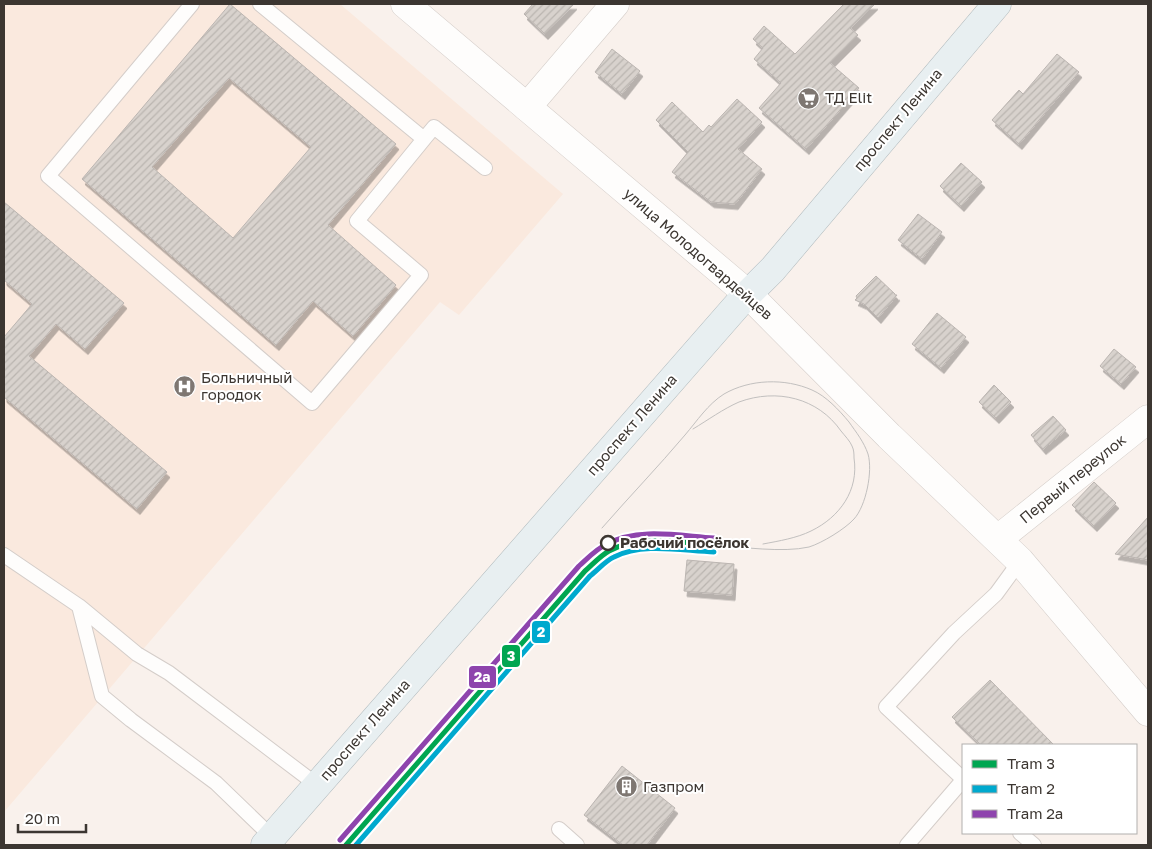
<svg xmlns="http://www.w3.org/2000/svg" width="1152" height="849" font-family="'Golos Text',sans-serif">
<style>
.built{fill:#fae9de}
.building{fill:url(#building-hatch);stroke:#bbb5b1;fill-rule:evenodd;filter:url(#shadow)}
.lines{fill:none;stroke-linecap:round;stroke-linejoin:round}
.lane-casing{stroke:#d4cdc9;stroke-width:16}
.street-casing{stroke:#d4cdc9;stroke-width:29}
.secondary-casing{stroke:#d4cdc9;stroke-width:29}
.primary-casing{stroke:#afb9bc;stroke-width:29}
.lane{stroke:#fefdfc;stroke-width:14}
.street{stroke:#fefdfc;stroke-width:28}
.secondary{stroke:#fefdfc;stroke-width:28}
.primary{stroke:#e8eff1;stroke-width:28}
.tram{stroke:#c2c0bf;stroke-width:1}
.tram-1-casing{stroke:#fff;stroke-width:9}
.tram-2-casing{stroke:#fff;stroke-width:9}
.tram-3-casing{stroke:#fff;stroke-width:9}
.tram-1{stroke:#00a651;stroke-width:5}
.tram-2{stroke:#00a9ce;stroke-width:5}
.tram-3{stroke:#8e44ad;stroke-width:5}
.stop-dot{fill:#fff;stroke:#3c3631;stroke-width:2.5}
.labels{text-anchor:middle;stroke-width:4;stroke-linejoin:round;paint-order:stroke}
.poi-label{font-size:15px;fill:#3c3631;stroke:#fff;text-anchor:start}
.street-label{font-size:15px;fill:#3c3631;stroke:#fff}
.stop-label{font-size:15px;font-weight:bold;fill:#3c3631;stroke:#fff;text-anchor:start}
.line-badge{stroke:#fff;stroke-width:2}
.badge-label{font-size:14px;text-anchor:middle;font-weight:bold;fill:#fff}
</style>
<defs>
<pattern id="building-hatch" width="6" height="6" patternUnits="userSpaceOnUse" patternTransform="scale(1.25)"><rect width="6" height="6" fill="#d8d2cd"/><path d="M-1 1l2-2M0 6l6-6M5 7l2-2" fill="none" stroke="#bab5b0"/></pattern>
<filter id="shadow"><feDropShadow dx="3" dy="5.5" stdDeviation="0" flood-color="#0004"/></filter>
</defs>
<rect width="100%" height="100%" fill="#f9f1ec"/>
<path class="built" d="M 4,4 L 340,4 L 563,194 L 459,315 L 440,302 L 4,812 Z"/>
<path class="building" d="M 230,4 L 396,144 L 328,225 L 396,285 L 353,336 L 313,301 L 276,345 L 82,179 ZM 229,78 L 311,147 L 233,238 L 152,167 Z
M 533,4 L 574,4 L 545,34 L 524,14 Z
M 844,4 L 875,4 L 850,28 L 858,35 L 830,63 L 859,88 L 806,149 L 759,108 L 781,83 L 754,59 L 763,48 L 753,39 L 764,26 L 795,54 Z
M 612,49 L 640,71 L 622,94 L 595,72 Z
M 1057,54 L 1079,72 L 1019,144 L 992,120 L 1019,90 L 1023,94 Z
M 737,99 L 762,122 L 738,149 L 762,169 L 735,204 L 711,202 L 672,172 L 688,152 L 656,120 L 672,102 L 703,132 L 709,125 L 711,127 Z
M 961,163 L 982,182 L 961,206 L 940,186 Z
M 4,202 L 124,303 L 85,349 L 56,324 L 29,356 L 167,472 L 137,509 L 4,397 L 4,337 L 32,304 L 4,280 Z
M 918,214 L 942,232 L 922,259 L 898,240 Z
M 876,276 L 895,294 L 895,295 L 897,295 L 878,318 L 864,304 L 855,300 L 857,298 L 856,296 Z
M 937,313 L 966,337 L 941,368 L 912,344 Z
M 1114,349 L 1136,367 L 1121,384 L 1100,366 Z
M 994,385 L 1011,402 L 996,418 L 979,402 Z
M 1053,416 L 1066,430 L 1043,449 L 1031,435 Z
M 1094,482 L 1116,503 L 1094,526 L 1072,505 Z
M 1148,517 L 1148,560 L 1115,554 Z
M 687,560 L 734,564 L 732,595 L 684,591 Z
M 990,680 L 1054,745 L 981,745 L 952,717 Z
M 622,766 L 675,808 L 647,845 L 623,845 L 584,815 Z"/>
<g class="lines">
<defs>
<path id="lane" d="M 192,4 L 48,176 L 312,403 L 421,275 L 357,221 L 424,139
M 260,4 L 424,139 L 434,127 L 485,168
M 4,555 L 79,606 L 137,654 L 169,673 L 317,785
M 79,606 L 102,696 L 131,720 L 216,783 L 272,837
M 963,779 L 886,707 L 954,633 L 996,594 L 1020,561
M 559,829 L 577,845
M 1020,833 L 1034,845
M 907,845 L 963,780"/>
<path id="street" d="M 527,107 L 615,4
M 748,294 L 889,436 L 1020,561 L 1148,712
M 998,539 L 1148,419"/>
<path id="secondary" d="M 405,4 L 748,294"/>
<path id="primary" d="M 265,845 L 740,302 L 773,269 L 997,4"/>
</defs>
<use href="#lane" class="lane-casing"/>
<use href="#street" class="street-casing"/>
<use href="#secondary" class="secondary-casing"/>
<use href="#primary" class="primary-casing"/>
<use href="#lane" class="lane"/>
<use href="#street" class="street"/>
<use href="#secondary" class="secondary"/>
<use href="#primary" class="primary"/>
<path class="tram" d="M 693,429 C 708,420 723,409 739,402 C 777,388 818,398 841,431 C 845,436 850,441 852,446 C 854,450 854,454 854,458 C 859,490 840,517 811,531 C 797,538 779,541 763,544
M 602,528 C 629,497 658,467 685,435 C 697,421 708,404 724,394 C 750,379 785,378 812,390 C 826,396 839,410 849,422 C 856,432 864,442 868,454 C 873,471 866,506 854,519 C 845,529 822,543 809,547 C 783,553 742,547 714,545"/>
<defs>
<path id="tram-1" d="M 346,845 L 585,571 C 593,564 600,556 609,551 C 639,534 681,543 714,545"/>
<path id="tram-2" d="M 356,845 L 590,576 C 598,570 605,561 614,557 C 643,542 683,551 714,552"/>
<path id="tram-3" d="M 340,840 L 579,566 C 588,558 596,549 607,544 C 638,527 680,536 714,538"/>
</defs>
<use href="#tram-1" class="tram-1-casing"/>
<use href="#tram-2" class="tram-2-casing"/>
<use href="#tram-3" class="tram-3-casing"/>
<use href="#tram-1" class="tram-1"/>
<use href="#tram-2" class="tram-2"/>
<use href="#tram-3" class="tram-3"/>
</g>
<defs>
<symbol id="supermarket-disc" viewBox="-11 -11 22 22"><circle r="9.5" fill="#7e7772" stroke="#fff"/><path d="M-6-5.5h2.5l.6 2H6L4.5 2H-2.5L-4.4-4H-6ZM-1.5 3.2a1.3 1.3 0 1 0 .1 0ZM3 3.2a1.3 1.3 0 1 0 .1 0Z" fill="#fff"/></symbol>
<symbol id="hospital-disc" viewBox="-11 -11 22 22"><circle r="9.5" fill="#7e7772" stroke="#fff"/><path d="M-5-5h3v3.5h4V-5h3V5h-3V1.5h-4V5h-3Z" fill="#fff"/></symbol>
<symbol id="building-disc" viewBox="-11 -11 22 22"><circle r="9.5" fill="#7e7772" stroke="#fff"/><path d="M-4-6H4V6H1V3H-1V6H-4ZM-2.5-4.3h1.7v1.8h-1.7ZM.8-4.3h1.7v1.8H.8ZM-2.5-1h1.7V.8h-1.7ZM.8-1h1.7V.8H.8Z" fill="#fff"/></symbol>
</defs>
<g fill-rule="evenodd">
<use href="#supermarket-disc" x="796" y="86" width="25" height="25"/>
<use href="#hospital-disc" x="172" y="374" width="25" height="25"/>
<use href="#building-disc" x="614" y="774" width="25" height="25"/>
</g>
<circle class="stop-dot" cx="608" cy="543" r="7"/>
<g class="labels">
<g class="poi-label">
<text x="825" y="103">ТД Elit</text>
<text x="201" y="383">Больничный<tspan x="201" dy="17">городок</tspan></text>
<text x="643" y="792">Газпром</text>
</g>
<g class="street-label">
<text transform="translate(898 120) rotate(-50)" y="5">проспект Ленина</text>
<text transform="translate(698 254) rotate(41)" y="5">улица Молодогвардейцев</text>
<text transform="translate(632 425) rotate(-49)" y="5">проспект Ленина</text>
<text transform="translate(1073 479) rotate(-39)" y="5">Первый переулок</text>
<text transform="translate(365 730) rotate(-49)" y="5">проспект Ленина</text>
</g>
<g class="stop-label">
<text x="620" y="548">Рабочий посёлок</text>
</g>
</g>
<g class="line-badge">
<rect x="531" y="620" width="20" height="24" rx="5" fill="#00a9ce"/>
<rect x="501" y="644" width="20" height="24" rx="5" fill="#00a651"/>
<rect x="468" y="665" width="29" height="24" rx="5" fill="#8e44ad"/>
</g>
<g class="badge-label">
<text x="541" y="637">2</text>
<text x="511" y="661">3</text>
<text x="482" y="682">2а</text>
</g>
<rect width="1152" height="849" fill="none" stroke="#3c3631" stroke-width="10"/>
<rect x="962" y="744" width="175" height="90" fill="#ffffff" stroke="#b1afad"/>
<rect x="972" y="760" width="25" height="8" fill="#00a651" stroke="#b1afad"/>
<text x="1007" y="769" font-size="15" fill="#3c3631">Tram 3</text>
<rect x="972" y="785" width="25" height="8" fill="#00a9ce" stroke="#b1afad"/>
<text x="1007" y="794" font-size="15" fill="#3c3631">Tram 2</text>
<rect x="972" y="810" width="25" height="8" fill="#8e44ad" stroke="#b1afad"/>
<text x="1007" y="819" font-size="15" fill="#3c3631">Tram 2а</text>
<path d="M18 824v8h68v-8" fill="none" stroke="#3c3631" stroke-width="2.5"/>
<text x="25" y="824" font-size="15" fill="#3c3631" stroke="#ffffff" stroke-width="4" paint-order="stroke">20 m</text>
</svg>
